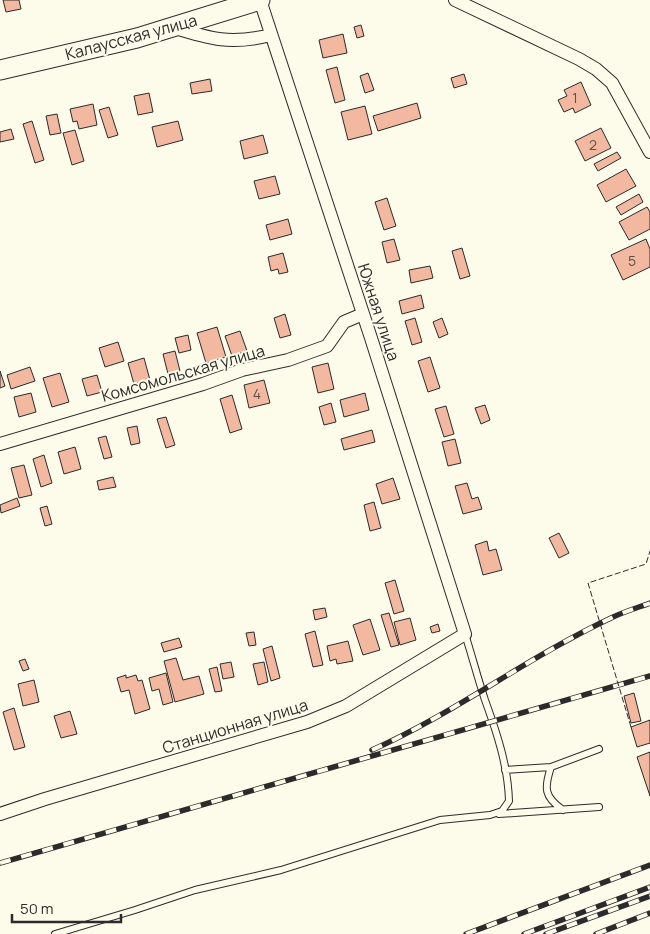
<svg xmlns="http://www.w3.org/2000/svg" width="650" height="934" font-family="Manrope,sans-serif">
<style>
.building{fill:#f2b8a0;stroke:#2b2b2b}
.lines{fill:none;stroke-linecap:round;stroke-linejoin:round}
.lane-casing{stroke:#2b2b2b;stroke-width:8}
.street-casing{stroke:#2b2b2b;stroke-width:14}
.secondary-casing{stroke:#2b2b2b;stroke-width:21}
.lane{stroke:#fdfbea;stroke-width:6}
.street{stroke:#fdfbea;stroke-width:12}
.secondary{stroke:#fdfbea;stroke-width:19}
.rail-casing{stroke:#2b2b2b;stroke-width:5.5}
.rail{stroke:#fdfbea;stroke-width:4;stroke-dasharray:11;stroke-linecap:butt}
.fence{stroke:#2b2b2b;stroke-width:1;stroke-dasharray:6 2.5;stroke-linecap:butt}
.labels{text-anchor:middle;stroke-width:4;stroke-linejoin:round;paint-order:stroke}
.number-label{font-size:14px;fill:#5d4e48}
.street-label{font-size:16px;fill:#2b2b2b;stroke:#fdfbea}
</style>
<rect width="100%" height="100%" fill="#fdfbea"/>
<path class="building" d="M 3,0 L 19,0 L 21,9 L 6,12 Z
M 361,25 L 364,36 L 357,38 L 354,27 Z
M 343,34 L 347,53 L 323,58 L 319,40 Z
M 337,67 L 345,100 L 335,103 L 326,70 Z
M 368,73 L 374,90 L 365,93 L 360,76 Z
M 464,74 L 467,84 L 454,88 L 451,78 Z
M 210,79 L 212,91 L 192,94 L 190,83 Z
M 581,82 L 591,105 L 575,113 L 573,108 L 564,112 L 558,100 L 567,96 L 564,90 Z
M 149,93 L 153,112 L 138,115 L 134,96 Z
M 417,103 L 421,118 L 378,131 L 373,116 Z
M 93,104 L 97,125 L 79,129 L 77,121 L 73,122 L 70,109 Z
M 365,106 L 372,134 L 348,140 L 341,112 Z
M 109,107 L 118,135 L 108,138 L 99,110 Z
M 57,114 L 61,133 L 50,135 L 46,116 Z
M 32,121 L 44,160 L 35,163 L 23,124 Z
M 178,121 L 183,140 L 157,147 L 152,127 Z
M 601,128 L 611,148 L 585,161 L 575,141 Z
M 11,129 L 14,139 L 0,142 L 0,132 Z
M 75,130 L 84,161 L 72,165 L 63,133 Z
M 263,135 L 268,153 L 244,159 L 240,141 Z
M 617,152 L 621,158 L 598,171 L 594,164 Z
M 626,169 L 636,186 L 606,202 L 597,185 Z
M 275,176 L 280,194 L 259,199 L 254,181 Z
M 639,194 L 643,202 L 621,215 L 616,207 Z
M 387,198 L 396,226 L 384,230 L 375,202 Z
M 647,207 L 650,212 L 650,229 L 629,240 L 619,222 Z
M 288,219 L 292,234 L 270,240 L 266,225 Z
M 394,239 L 400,260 L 387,263 L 382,242 Z
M 646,239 L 650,249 L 650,267 L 623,280 L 611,255 Z
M 462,248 L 470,276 L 460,279 L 452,251 Z
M 283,253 L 288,272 L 279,274 L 278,269 L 271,271 L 268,257 Z
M 430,266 L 433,278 L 411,283 L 409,270 Z
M 421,295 L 424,308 L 402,314 L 399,301 Z
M 285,314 L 291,335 L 280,338 L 274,318 Z
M 415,318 L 422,342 L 412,345 L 405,321 Z
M 442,318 L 448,334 L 439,338 L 433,322 Z
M 217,327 L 226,357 L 206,363 L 197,333 Z
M 240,331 L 247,351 L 232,356 L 225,336 Z
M 188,335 L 191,350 L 179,353 L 175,338 Z
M 118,342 L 124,361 L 105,367 L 99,348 Z
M 175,351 L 180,371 L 168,374 L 163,354 Z
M 430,357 L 440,388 L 428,392 L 418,361 Z
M 144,358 L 150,380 L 134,384 L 128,363 Z
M 328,363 L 334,389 L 318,393 L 312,367 Z
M 30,367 L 35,381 L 11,389 L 7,375 Z
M 0,371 L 5,386 L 0,388 Z
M 60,373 L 69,402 L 52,407 L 43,378 Z
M 97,375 L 102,392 L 87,396 L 82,379 Z
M 264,380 L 270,403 L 249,408 L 244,385 Z
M 31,393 L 36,412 L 19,417 L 14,397 Z
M 365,393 L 369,410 L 344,417 L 340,400 Z
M 232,395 L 242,429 L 230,433 L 220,399 Z
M 331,403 L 336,422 L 324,425 L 319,407 Z
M 485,405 L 490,420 L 481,424 L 475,408 Z
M 446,406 L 454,434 L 444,437 L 435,409 Z
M 166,417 L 175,445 L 166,448 L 157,419 Z
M 137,426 L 140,443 L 131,445 L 127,428 Z
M 372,430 L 375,442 L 344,450 L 341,439 Z
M 106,436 L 112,457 L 104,459 L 98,438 Z
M 455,439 L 461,463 L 448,466 L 442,442 Z
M 75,447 L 81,469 L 64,474 L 58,452 Z
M 44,455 L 52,483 L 41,487 L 33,459 Z
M 24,465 L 32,495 L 19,498 L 11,468 Z
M 113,477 L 116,487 L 99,490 L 97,481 Z
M 393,478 L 400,499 L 382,504 L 376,484 Z
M 467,483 L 472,499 L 478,497 L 482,509 L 463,514 L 455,486 Z
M 17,498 L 20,506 L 1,513 L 0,505 Z
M 374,502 L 381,528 L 370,531 L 364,505 Z
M 47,506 L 52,524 L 45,526 L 40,508 Z
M 559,533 L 569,553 L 559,558 L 549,538 Z
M 487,541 L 489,551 L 496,549 L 502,570 L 483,575 L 475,545 Z
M 395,580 L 404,611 L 394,614 L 385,583 Z
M 325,608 L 327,617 L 315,620 L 313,610 Z
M 389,613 L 399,645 L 391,647 L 381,615 Z
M 410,618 L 416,640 L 400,645 L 394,622 Z
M 370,619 L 380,650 L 363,655 L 353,625 Z
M 438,624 L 440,631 L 432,633 L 430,627 Z
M 315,631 L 323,665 L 313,667 L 305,634 Z
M 254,632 L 256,645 L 249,646 L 246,633 Z
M 179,638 L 182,647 L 164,652 L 161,643 Z
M 348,641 L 353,661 L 337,664 L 336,659 L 330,661 L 327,646 Z
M 272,646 L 280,678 L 271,681 L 263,649 Z
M 176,658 L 183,680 L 199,676 L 204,694 L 175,702 L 164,661 Z
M 25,659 L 29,669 L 23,671 L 19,661 Z
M 231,662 L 234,677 L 223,679 L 220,664 Z
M 264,662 L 268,682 L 258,685 L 253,664 Z
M 217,667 L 222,691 L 215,692 L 209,669 Z
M 166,673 L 173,702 L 163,705 L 159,689 L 152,691 L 149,678 Z
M 126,675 L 126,678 L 136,675 L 138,681 L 142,680 L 150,709 L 135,714 L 129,690 L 121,692 L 117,678 Z
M 34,680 L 39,702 L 23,706 L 18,684 Z
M 634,693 L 641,721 L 631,723 L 624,696 Z
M 14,708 L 25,747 L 14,750 L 3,712 Z
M 70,711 L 77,734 L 61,738 L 54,716 Z
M 650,720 L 650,743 L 637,747 L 631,727 Z
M 650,752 L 650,796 L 637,757 Z"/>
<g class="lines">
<defs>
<path id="lane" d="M 551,767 C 544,788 544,797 563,810
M 505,770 L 551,767 L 599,749
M 499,814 L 599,807
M 55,934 L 135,910 L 195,890 L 281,870 L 440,820 L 490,815 L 502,811 L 509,801 C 508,766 497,733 485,700 C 478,679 472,656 465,634"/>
<path id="street" d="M 455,0 L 579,59 L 596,69 L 612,83 L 650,152
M 172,27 C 211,39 230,45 271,35
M 0,444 L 203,384 L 242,370 L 288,360 L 327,346 L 344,322 L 363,314
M 0,814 L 45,799 L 307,722 L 346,706 L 465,634 L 371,338 L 260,0"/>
<path id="secondary" d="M 0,70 L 137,38 L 260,0"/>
</defs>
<use href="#lane" class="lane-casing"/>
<use href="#street" class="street-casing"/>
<use href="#secondary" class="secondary-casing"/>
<use href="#lane" class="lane"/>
<use href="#street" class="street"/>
<use href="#secondary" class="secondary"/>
<defs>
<path id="rail" d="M 372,750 C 455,713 528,657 611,618 C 623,612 637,608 650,603
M 0,863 L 650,676
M 466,934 L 650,865
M 524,934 L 650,887
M 546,934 L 650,896
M 596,934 L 650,913"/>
</defs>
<use href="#rail" class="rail-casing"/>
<use href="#rail" class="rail"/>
<path class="fence" d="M 631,727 L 588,583 L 646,564 L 650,551"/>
</g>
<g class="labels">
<g class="number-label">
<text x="575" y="103">1</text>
<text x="593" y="150">2</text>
<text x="632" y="266">5</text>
<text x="257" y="399">4</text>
</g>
<g class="street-label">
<text transform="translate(131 37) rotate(-15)" y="6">Калаусская улица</text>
<text transform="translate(379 312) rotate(72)" y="6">Южная улица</text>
<text transform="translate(183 373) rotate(-16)" y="6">Комсомольская улица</text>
<text transform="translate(235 726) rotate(-17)" y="6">Станционная улица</text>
</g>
</g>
<path d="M12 914v8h109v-8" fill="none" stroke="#2b2b2b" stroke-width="2.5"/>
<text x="20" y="914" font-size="15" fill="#2b2b2b" stroke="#fdfbea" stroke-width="4" paint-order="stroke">50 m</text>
</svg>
